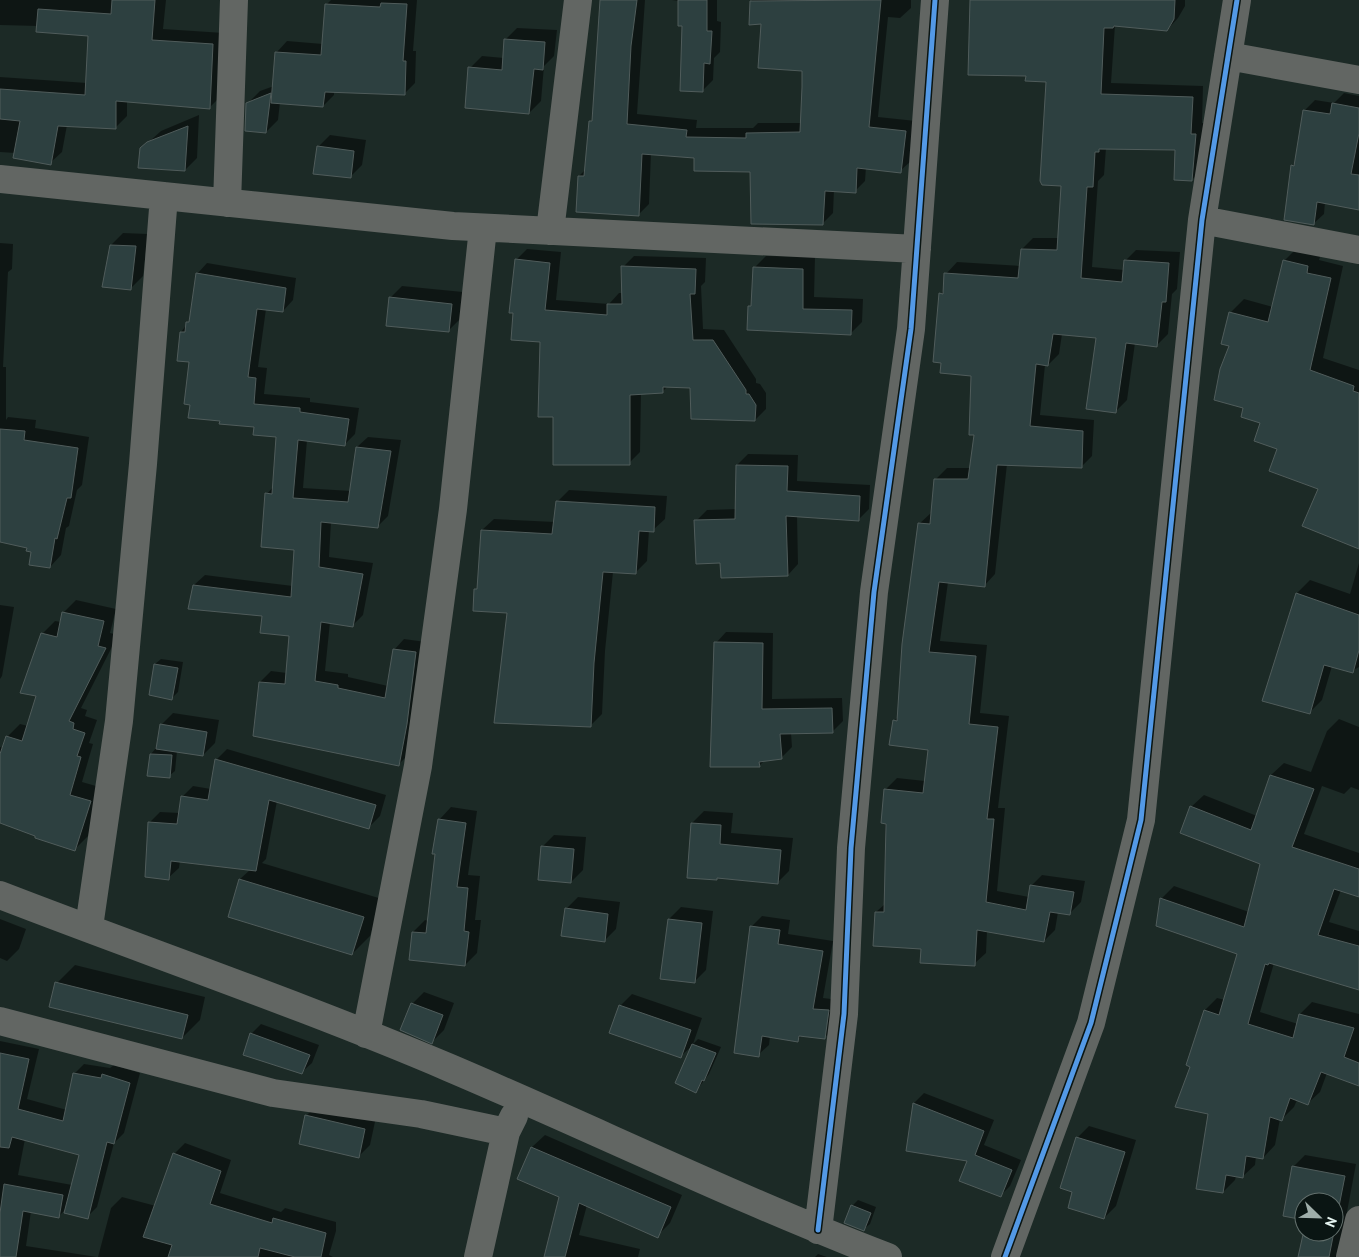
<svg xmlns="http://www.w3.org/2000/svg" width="1359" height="1257" font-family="'PT Sans',sans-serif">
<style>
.shadow{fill:#0007;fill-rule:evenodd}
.building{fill:#2d4040;stroke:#505c5b}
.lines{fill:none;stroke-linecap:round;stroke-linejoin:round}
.minor{stroke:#626663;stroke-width:28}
.cycleway-casing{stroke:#0a1513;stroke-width:8}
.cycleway{stroke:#5399e6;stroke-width:5}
</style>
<rect width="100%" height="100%" fill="#1c2a26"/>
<path class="shadow" d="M 0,0 L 166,0 L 163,29 L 224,33 L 221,96 L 209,108 L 127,101 L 127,116 L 115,128 L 67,125 L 62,152 L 50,163 L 15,153 L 0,152 L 0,77 L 87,83 L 90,34 L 38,26 L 0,25 Z
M 331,0 L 417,0 L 413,51 L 416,51 L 415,83 L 404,94 L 334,91 L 334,95 L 323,106 L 280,102 L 278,120 L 266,132 L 247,104 L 260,91 L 274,86 L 277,52 L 287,41 L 323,44 L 326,5 Z
M 603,0 L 645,0 L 637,114 L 697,120 L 696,128 L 753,128 L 758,123 L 801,123 L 803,70 L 762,23 L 751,2 L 752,0 L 911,0 L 911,8 L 900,18 L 888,17 L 878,117 L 916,121 L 911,161 L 900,171 L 866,167 L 865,181 L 855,191 L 834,190 L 833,213 L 822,224 L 751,170 L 696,157 L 651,153 L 649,204 L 638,215 L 579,176 L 585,170 L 591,121 L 594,118 Z
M 672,0 L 717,0 L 717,21 L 721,22 L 720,52 L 714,58 L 713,80 L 703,90 L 683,25 L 679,1 Z
M 971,0 L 1185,0 L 1185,6 L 1178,18 L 1167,30 L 1115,25 L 1111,83 L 1203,86 L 1202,123 L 1207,123 L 1203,168 L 1192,180 L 1176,149 L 1106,148 L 1104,175 L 1098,181 L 1092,267 L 1124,270 L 1125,261 L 1136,250 L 1180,252 L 1177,289 L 1172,294 L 1168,334 L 1157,345 L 1135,343 L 1127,400 L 1115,412 L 1098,337 L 1062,334 L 1059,354 L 1048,365 L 1045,365 L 1040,415 L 1094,420 L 1092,456 L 1081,467 L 1007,464 L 995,574 L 984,586 L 948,582 L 940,641 L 987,645 L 980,713 L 1009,716 L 998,808 L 1005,808 L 997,891 L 1029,897 L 1031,886 L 1042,875 L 1085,881 L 1081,902 L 1069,914 L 1058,912 L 1055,930 L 1044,941 L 987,931 L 986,953 L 974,964 L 922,948 L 876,912 L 885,904 L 885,790 L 897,778 L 925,781 L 930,749 L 894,721 L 899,716 L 919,524 L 932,512 L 935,480 L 947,468 L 971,468 L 975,434 L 972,375 L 941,294 L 944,290 L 946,274 L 957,262 L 1020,266 L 1022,249 L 1033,238 L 1059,238 L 1062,185 L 1047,81 L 1027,75 Z
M 517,28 L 557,30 L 554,56 L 544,66 L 541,101 L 529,113 L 470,68 L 482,56 L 504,58 L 505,40 Z
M 1344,93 L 1359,96 L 1359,209 L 1325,202 L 1324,214 L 1313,224 L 1292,166 L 1296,162 L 1304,111 L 1315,100 L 1334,103 Z
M 199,115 L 197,158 L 185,170 L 141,149 L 161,131 Z
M 330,135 L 366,140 L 362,165 L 350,177 L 318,147 Z
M 123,233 L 148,234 L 143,276 L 131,288 L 111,245 Z
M 0,243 L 13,244 L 12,269 L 8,272 L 3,367 L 6,367 L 6,420 L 8,417 L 36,420 L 35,428 L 89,437 L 82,485 L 77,490 L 69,526 L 66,528 L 61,555 L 50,567 L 29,546 L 0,542 Z
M 1297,248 L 1321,254 L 1319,260 L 1343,266 L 1323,358 L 1359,370 L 1359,547 L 1319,488 L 1279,448 L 1262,422 L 1245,407 L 1231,346 L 1222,343 L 1231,312 L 1244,299 L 1273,307 L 1284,261 Z
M 527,249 L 561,252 L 556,300 L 609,304 L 619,293 L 623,293 L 623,267 L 634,256 L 706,258 L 705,282 L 701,286 L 703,329 L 724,330 L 756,379 L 756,383 L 760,384 L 766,393 L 766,409 L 755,420 L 691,387 L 668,386 L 662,392 L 641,393 L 640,452 L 629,463 L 541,341 L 516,260 Z
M 766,256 L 815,257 L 814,297 L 863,299 L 862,322 L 850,334 L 749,307 L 753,303 L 754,268 Z
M 207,263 L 296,278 L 293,300 L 283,311 L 266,309 L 258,367 L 267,368 L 264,394 L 310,398 L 310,402 L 359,408 L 355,434 L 344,445 L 307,440 L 303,488 L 351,491 L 357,447 L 368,437 L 401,440 L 388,516 L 377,527 L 331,522 L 329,557 L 373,563 L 363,615 L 353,625 L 330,622 L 325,671 L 348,674 L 348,677 L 388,686 L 394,650 L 404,639 L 426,642 L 409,754 L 398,765 L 260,682 L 271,671 L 287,673 L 290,635 L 263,615 L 194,585 L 205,575 L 293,586 L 295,549 L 267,494 L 273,487 L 277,436 L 255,426 L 221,420 L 191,404 L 190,361 L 181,332 L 191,319 L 197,274 Z
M 402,286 L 463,292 L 460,319 L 448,331 L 390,298 Z
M 748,454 L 798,455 L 797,481 L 870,485 L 869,509 L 858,520 L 797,515 L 798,564 L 788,575 L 721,562 L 696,521 L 707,510 L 736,509 L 737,465 Z
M 569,490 L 667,496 L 665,519 L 653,530 L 649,530 L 647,561 L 635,573 L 613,572 L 605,651 L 602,714 L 590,726 L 508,612 L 476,590 L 479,587 L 482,530 L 494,519 L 555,522 L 557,502 Z
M 1359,563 L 1359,667 L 1352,671 L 1332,666 L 1322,700 L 1309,713 L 1264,700 L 1297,593 L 1310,580 L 1350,594 Z
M 76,600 L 116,609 L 110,633 L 118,635 L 81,708 L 87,710 L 85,716 L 97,720 L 89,743 L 93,744 L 82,782 L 103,788 L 88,836 L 75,849 L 0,821 L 0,747 L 3,748 L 7,737 L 20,724 L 28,726 L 37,695 L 42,634 L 55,621 L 61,622 L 63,613 Z
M 0,605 L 14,607 L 2,676 L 0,679 Z
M 726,632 L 773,633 L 772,699 L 842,698 L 843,721 L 832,732 L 791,733 L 792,747 L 781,758 L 765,760 L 759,766 L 716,643 Z
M 161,659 L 183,662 L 178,692 L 172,698 L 155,664 Z
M 173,713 L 219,720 L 215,743 L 203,755 L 177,751 L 175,771 L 169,776 L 151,754 L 156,748 L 161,725 Z
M 1339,719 L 1359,727 L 1359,790 L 1351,787 L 1344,794 L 1322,786 L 1304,834 L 1359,853 L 1359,896 L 1341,890 L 1329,922 L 1359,931 L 1359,989 L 1274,963 L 1260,1012 L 1298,1024 L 1300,1014 L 1312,1002 L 1359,1014 L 1359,1085 L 1327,1073 L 1320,1092 L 1307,1104 L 1297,1100 L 1294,1107 L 1282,1119 L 1280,1119 L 1275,1145 L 1263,1158 L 1256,1156 L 1255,1165 L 1242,1177 L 1236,1176 L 1235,1180 L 1223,1192 L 1209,1113 L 1192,1066 L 1205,1010 L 1217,998 L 1225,1000 L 1239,953 L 1158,925 L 1162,898 L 1174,886 L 1249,912 L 1262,864 L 1191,807 L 1204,795 L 1257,816 L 1271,775 L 1284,763 L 1311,772 L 1327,731 Z
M 227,749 L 386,795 L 380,816 L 369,827 L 277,801 L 266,859 L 262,863 L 382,899 L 370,936 L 352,954 L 229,916 L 240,879 L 251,869 L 180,860 L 179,868 L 168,878 L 149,823 L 160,812 L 180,813 L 182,797 L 193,786 L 211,789 L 216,760 Z
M 451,807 L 477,811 L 468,875 L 480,876 L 475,920 L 481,920 L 477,953 L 465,965 L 413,932 L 425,920 L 428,921 L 439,820 Z
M 704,811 L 733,813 L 731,833 L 793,838 L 789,871 L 777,883 L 719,877 L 716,879 L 692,823 Z
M 554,835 L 586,837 L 583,870 L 571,882 L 542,847 Z
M 578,897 L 620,902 L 616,929 L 604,941 L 566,909 Z
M 681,907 L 713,911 L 706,970 L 694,982 L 669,919 Z
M 762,916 L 790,920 L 788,934 L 833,941 L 823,998 L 839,1000 L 836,1027 L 825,1037 L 803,1035 L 797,1040 L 770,1036 L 769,1045 L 758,1055 L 751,927 Z
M 0,919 L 26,929 L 19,949 L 7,961 L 0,958 Z
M 75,965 L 205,997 L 200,1020 L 182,1038 L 57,983 Z
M 424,992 L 454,1003 L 444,1030 L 432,1042 L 412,1004 Z
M 632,994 L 702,1018 L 693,1044 L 698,1039 L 721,1047 L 709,1074 L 696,1091 L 693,1045 L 681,1056 L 620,1006 Z
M 261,1024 L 319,1045 L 312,1063 L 302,1072 L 251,1034 Z
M 0,1041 L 39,1049 L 27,1099 L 67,1110 L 74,1074 L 84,1064 L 110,1068 L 114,1065 L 140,1073 L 124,1133 L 114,1143 L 97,1207 L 87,1217 L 67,1208 L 59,1216 L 31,1211 L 26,1246 L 97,1257 L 0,1257 ZM 25,1139 L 80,1154 L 72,1185 L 18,1175 Z
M 924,1093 L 994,1120 L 984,1145 L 1021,1160 L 1010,1186 L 1000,1196 L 969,1160 L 907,1150 L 914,1103 Z
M 318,1104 L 376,1117 L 370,1145 L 358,1157 L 306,1116 Z
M 1089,1126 L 1136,1140 L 1116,1206 L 1104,1218 L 1077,1138 Z
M 545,1135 L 682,1195 L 670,1223 L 658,1235 L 587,1205 L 579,1235 L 640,1249 L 638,1257 L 545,1257 L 560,1197 L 519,1179 L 532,1147 Z
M 185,1143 L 231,1160 L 220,1193 L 281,1212 L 285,1208 L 336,1222 L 336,1231 L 329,1255 L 333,1257 L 98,1257 L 111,1208 L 122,1197 L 156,1206 L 174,1154 Z
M 1305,1155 L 1356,1164 L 1344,1228 L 1352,1257 L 1300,1257 L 1305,1232 L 1334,1232 L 1334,1202 L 1304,1202 L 1304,1219 L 1293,1167 Z
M 858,1200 L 876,1207 L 870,1224 L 864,1229 L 852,1206 Z
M 818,1254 L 827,1257 L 815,1257 Z"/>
<path class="building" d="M 112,0 L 155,0 L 152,40 L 213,44 L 210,109 L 116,101 L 116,129 L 58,126 L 51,165 L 13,158 L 20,121 L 0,119 L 0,89 L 85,95 L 88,36 L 36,32 L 38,9 L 111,14 Z
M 600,0 L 637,0 L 631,46 L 627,124 L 687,130 L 686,137 L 746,138 L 746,133 L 800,132 L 802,87 L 802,71 L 758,68 L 761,24 L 749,25 L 750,1 L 881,0 L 869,127 L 906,131 L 901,173 L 857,168 L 856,193 L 825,191 L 823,225 L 751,224 L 750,172 L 694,171 L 694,158 L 642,154 L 639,216 L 576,212 L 578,176 L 584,176 L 589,121 L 592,121 Z
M 678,0 L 707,0 L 707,31 L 712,31 L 710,64 L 704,63 L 703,92 L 680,91 L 682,26 L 678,26 Z
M 970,0 L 1175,0 L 1174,19 L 1167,31 L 1114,26 L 1113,28 L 1104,28 L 1101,94 L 1193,97 L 1191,134 L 1196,134 L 1192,181 L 1174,180 L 1175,150 L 1099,149 L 1099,152 L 1095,152 L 1093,187 L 1087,187 L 1081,278 L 1122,282 L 1124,260 L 1169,263 L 1166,302 L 1162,302 L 1157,347 L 1126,343 L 1116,413 L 1086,409 L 1096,338 L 1053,334 L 1048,366 L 1036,364 L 1030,426 L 1083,431 L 1082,468 L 997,465 L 985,587 L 939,582 L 929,652 L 976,656 L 969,724 L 998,727 L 987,819 L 994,819 L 986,902 L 1026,910 L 1030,885 L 1074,892 L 1070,915 L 1050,912 L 1044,942 L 977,930 L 975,966 L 920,963 L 921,949 L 873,946 L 875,912 L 884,912 L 886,824 L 881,823 L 884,789 L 923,793 L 928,750 L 889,745 L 893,720 L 897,721 L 902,644 L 918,523 L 930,524 L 934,479 L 968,479 L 974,435 L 969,435 L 971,376 L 940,373 L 941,363 L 933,362 L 939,293 L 943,294 L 944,273 L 1018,278 L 1021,249 L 1057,250 L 1061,186 L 1042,185 L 1040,181 L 1046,82 L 1025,81 L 1026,76 L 968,75 Z
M 381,3 L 407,4 L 403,61 L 406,61 L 405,95 L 325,92 L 323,107 L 271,103 L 275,52 L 321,55 L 325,4 L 380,7 Z
M 504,39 L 545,42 L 543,70 L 534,69 L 529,114 L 465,108 L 468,67 L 502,70 Z
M 271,93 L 266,133 L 245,131 L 246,103 Z
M 1332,103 L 1359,108 L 1359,133 L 1351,174 L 1359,175 L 1359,210 L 1317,202 L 1314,225 L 1284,220 L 1291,165 L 1294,166 L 1303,110 L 1330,114 Z
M 188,126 L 185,171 L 138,168 L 140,148 L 147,142 Z
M 317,146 L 354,151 L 351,178 L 313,174 Z
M 110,245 L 136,246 L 131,290 L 102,287 Z
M 515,259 L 550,263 L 545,310 L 607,315 L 607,304 L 622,304 L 621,266 L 696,269 L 695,294 L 690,294 L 693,340 L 713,340 L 746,390 L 746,394 L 749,394 L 756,405 L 755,421 L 691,419 L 690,388 L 663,387 L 663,393 L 630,395 L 630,465 L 553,465 L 553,417 L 538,417 L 540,342 L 511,340 L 513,313 L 509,313 Z
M 1283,260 L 1308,266 L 1307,273 L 1331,278 L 1310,370 L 1354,386 L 1353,391 L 1359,393 L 1359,549 L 1302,526 L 1318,489 L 1269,471 L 1277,449 L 1254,441 L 1260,423 L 1241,417 L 1243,408 L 1214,400 L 1220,369 L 1229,346 L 1221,344 L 1229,312 L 1268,322 Z
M 753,267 L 803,269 L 803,309 L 852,310 L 851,335 L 747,330 L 748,306 L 751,306 Z
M 196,273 L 286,288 L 283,312 L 257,309 L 248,377 L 256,378 L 254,404 L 300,408 L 300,412 L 349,419 L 345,446 L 298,440 L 293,498 L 348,502 L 356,447 L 391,451 L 378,528 L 321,522 L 319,567 L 363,574 L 353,627 L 321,622 L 315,681 L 338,685 L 338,688 L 385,698 L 393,649 L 416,652 L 407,724 L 399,766 L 253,736 L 259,682 L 285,684 L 289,636 L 260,633 L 262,616 L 188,609 L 193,585 L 291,597 L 294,550 L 261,547 L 265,493 L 272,494 L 276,437 L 253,435 L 254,427 L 219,424 L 220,421 L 188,418 L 190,405 L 184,404 L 189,362 L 177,361 L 180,332 L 185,332 L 186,322 L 189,322 Z
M 389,297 L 452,304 L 449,332 L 386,326 Z
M 0,429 L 25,431 L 24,440 L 78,448 L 71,498 L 67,498 L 57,539 L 55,538 L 50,568 L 29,565 L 31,552 L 26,551 L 27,548 L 0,542 Z
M 736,465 L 788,466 L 787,491 L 860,496 L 859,521 L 786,516 L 788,576 L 721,578 L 720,563 L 696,564 L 694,520 L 735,519 Z
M 556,501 L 655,507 L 654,532 L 639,531 L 636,574 L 603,572 L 594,663 L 591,727 L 494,723 L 507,613 L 473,611 L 474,589 L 477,589 L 481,530 L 552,534 Z
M 1296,593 L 1359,615 L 1359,650 L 1353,673 L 1324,665 L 1310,714 L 1262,701 Z
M 62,612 L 104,621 L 98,646 L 106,648 L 69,721 L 74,723 L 73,729 L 85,733 L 77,756 L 81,757 L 70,795 L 91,801 L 75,851 L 35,838 L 35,836 L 0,823 L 0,754 L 6,736 L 22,741 L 36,696 L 20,693 L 41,633 L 57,637 Z
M 714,642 L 763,643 L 762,709 L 832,708 L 833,733 L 780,734 L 782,759 L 759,762 L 760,767 L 710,767 Z
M 154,664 L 178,668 L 172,700 L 149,695 Z
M 160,724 L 207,732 L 203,756 L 156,749 Z
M 150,754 L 172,755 L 170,778 L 147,776 Z
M 215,759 L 376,805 L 369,829 L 269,800 L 256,871 L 171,861 L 169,880 L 145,877 L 148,822 L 177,824 L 181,796 L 208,800 Z
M 1270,775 L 1314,789 L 1292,847 L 1359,869 L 1359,897 L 1334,889 L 1318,935 L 1359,946 L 1359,990 L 1269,963 L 1268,965 L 1265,964 L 1248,1024 L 1293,1038 L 1299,1014 L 1354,1028 L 1344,1057 L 1359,1063 L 1359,1086 L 1321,1072 L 1308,1105 L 1290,1098 L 1282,1121 L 1270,1117 L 1263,1159 L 1246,1156 L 1243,1178 L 1226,1175 L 1223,1193 L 1196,1189 L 1208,1114 L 1175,1107 L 1190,1067 L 1186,1065 L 1204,1010 L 1219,1015 L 1237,954 L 1156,926 L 1160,898 L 1244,927 L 1260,864 L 1180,833 L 1190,806 L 1251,830 Z
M 438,819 L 466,823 L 457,887 L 468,888 L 464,931 L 469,932 L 465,966 L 409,960 L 412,932 L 426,933 L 435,854 L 432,854 Z
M 691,823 L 721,825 L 720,844 L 781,850 L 778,884 L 717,878 L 717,880 L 687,878 Z
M 541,846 L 574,849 L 571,883 L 538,880 Z
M 239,879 L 364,917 L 352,955 L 228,917 Z
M 565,908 L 608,914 L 605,942 L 561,936 Z
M 668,919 L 702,923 L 695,983 L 660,979 Z
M 750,926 L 780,930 L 778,944 L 823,951 L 813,1009 L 829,1010 L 825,1039 L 799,1036 L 798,1042 L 762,1036 L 759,1057 L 734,1053 Z
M 55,982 L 188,1015 L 182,1039 L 49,1007 Z
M 411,1003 L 443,1015 L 432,1044 L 400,1030 Z
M 619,1005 L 691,1030 L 681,1058 L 609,1033 Z
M 250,1033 L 310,1055 L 302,1074 L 243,1055 Z
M 692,1044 L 716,1053 L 704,1081 L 702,1080 L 696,1093 L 675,1083 Z
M 0,1053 L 29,1059 L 18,1109 L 63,1121 L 73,1073 L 101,1078 L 102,1074 L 130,1083 L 114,1144 L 107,1142 L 88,1219 L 64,1213 L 79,1155 L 12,1137 L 9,1148 L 0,1147 Z
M 913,1103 L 984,1131 L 975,1155 L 1012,1170 L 1001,1197 L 959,1181 L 967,1161 L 906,1151 Z
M 305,1115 L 365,1129 L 359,1158 L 299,1144 Z
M 1076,1137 L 1125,1152 L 1104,1219 L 1068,1208 L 1072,1192 L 1060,1188 Z
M 531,1147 L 671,1207 L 658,1238 L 579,1203 L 565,1257 L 544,1257 L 559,1197 L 517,1179 Z
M 173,1153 L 221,1171 L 210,1204 L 272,1223 L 273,1218 L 326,1233 L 321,1257 L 295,1257 L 260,1248 L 258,1257 L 168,1257 L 172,1245 L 143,1237 Z
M 1292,1166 L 1345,1176 L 1329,1257 L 1298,1257 L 1304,1230 L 1304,1232 L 1334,1232 L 1334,1202 L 1304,1202 L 1304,1220 L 1283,1216 Z
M 4,1184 L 63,1195 L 59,1218 L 23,1211 L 16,1257 L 0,1257 L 0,1213 Z
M 851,1205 L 871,1213 L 864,1231 L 844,1223 Z"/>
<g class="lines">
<path class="minor" d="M 1228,56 L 1359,80
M 0,179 L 453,226 L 917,249
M 227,203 L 234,0
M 1202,220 L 1359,250
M 550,231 L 578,0
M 0,895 C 150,953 302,1005 450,1068 C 596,1130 739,1200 888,1257
M 89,927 L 119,721 L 143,464 L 164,196
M 0,1021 L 273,1093 L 421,1114 L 506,1132
M 366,1034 L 418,766 L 453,509 L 483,228
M 818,1230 L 844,1014 L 851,848 L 874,592 L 911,329 L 935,0
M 478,1257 L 506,1132 L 514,1116
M 1005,1257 L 1091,1023 L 1141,820 L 1202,220 L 1237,0
M 1350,1257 L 1359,1220"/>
<defs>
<path id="cycleway" d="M 818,1230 L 844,1014 L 851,848 L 874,592 L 911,329 L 935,0
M 1005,1257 L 1091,1023 L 1141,820 L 1202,220 L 1237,0"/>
</defs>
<use href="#cycleway" class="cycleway-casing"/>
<use href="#cycleway" class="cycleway"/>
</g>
<g transform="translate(1319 1217) rotate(113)"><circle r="24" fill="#0a1513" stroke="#626f6c"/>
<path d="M0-4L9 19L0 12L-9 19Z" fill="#9faeaa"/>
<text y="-8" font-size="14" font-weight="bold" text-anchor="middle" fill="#e6f5f1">N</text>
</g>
</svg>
